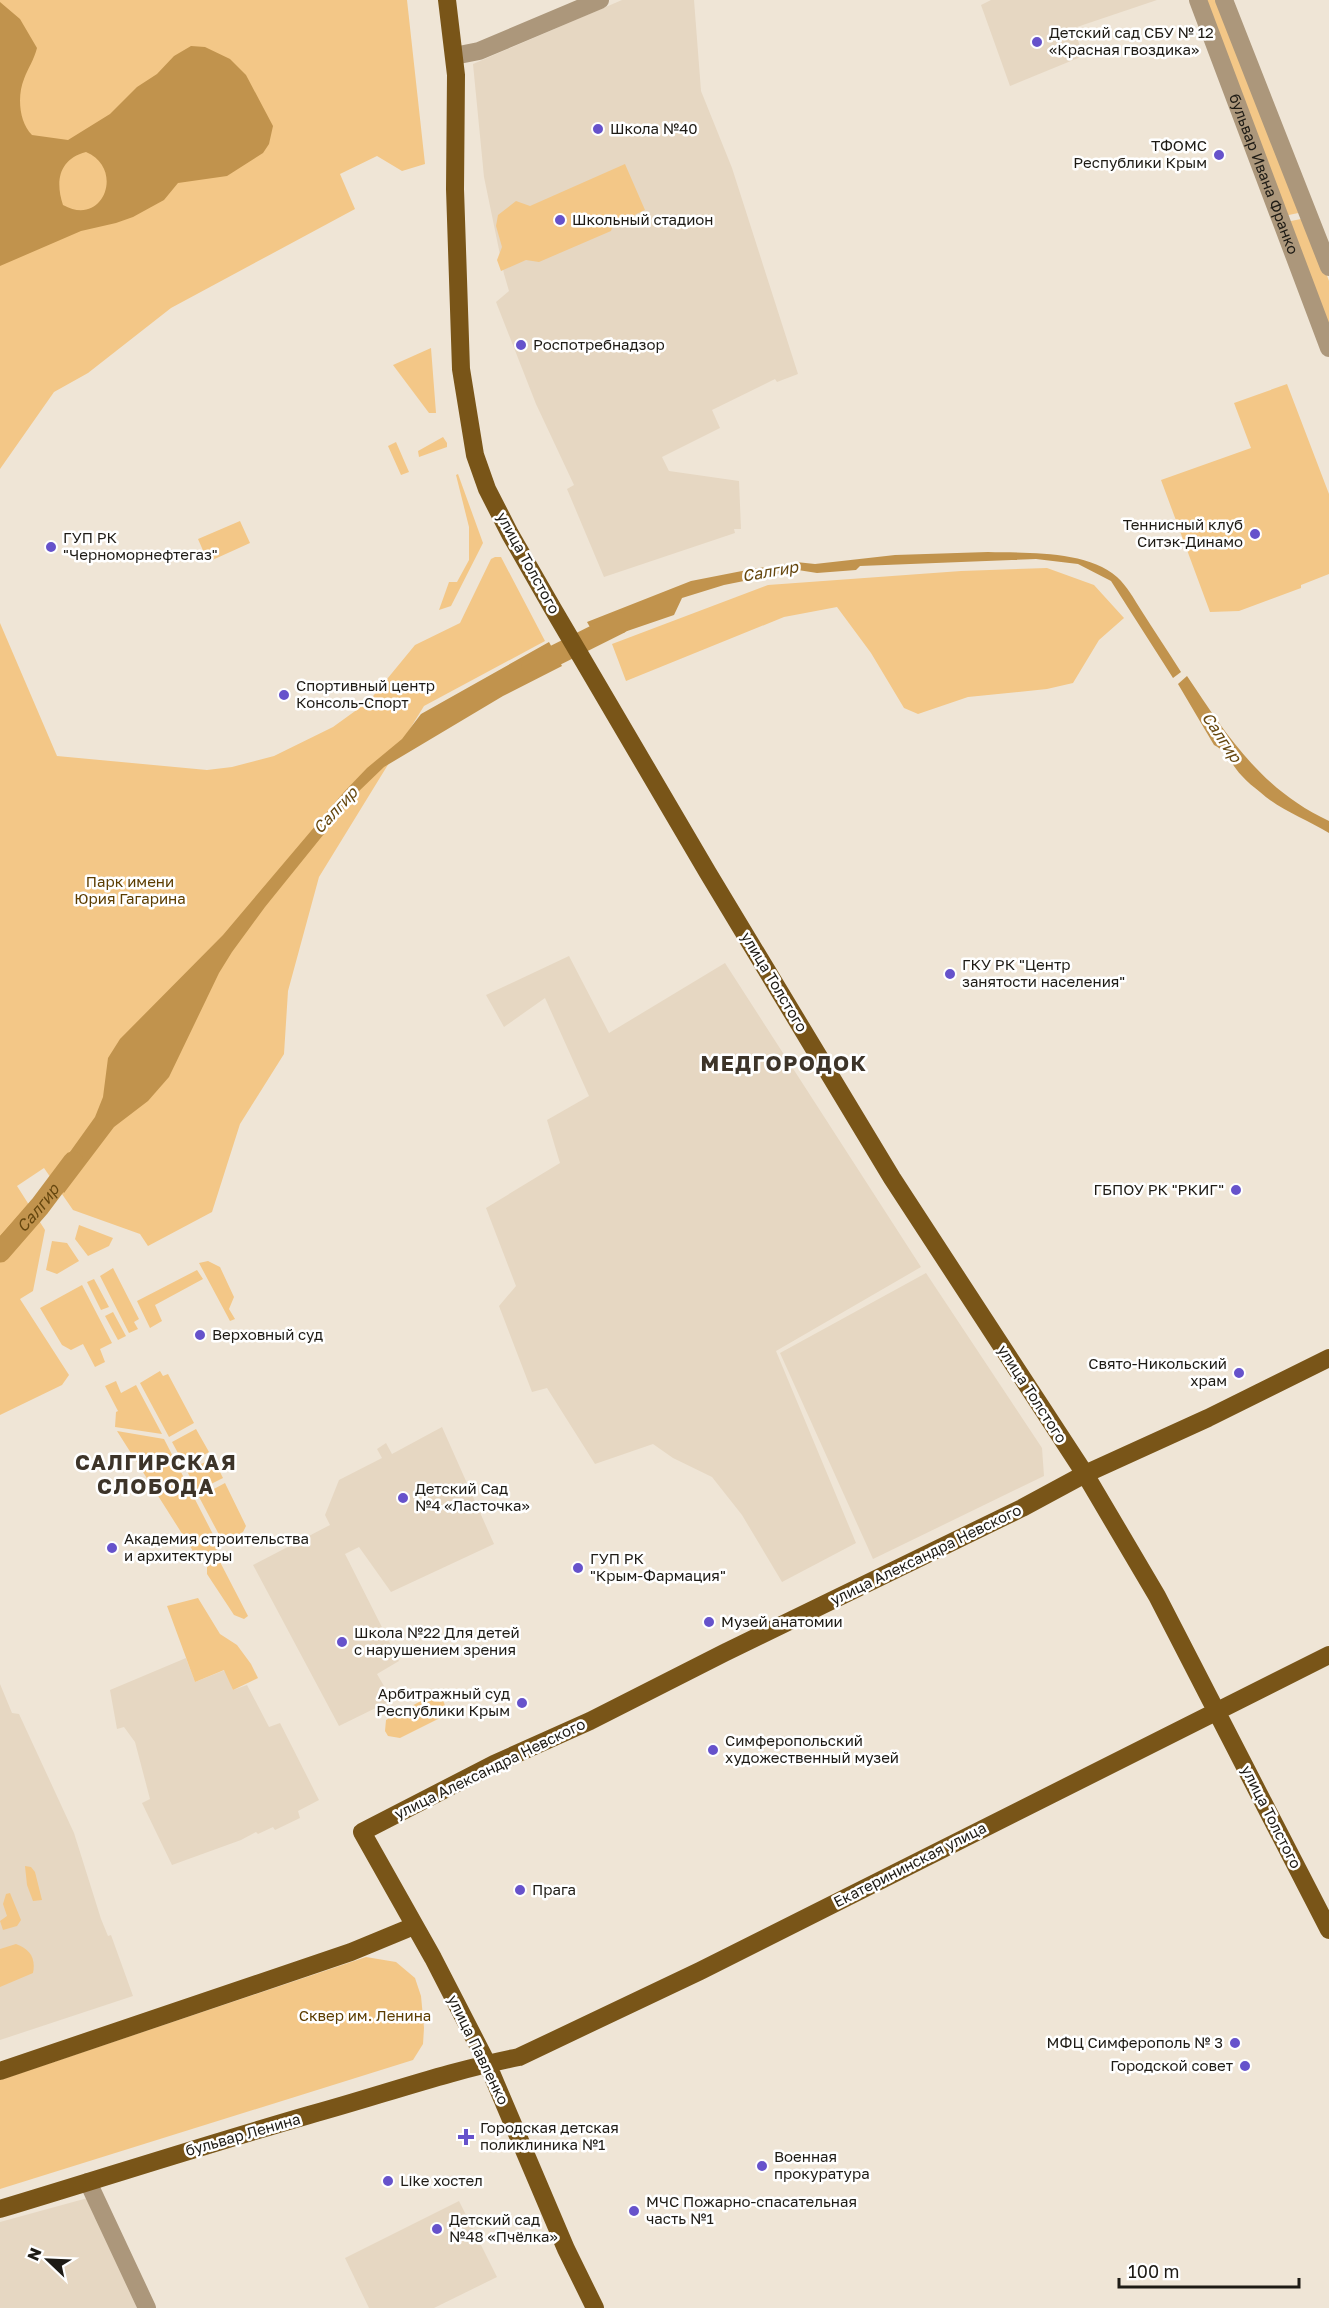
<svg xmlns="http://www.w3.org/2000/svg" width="1329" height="2308" font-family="'Golos Text',sans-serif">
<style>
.built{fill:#e6d7c2}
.green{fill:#f3c787}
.water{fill:#c1934d;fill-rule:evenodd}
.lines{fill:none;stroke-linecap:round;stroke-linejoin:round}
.river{stroke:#c1934d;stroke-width:21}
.minor{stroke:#ac977b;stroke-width:18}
.major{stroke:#795518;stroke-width:18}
.poi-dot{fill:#6652cb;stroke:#fff;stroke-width:2}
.labels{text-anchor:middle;stroke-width:5;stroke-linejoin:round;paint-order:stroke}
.poi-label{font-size:15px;fill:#1e1b15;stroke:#fff;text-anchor:start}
.street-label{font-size:15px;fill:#1e1b15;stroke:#fff}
.park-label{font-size:15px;fill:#5c3d01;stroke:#fff}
.water-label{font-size:16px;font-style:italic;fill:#66470f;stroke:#fff}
.district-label{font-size:21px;font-weight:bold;letter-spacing:1.5px;fill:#3d3429;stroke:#fff}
</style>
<rect width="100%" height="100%" fill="#efe5d6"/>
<path class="built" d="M 622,0 L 694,0 L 701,91 L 732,168 L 798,374 L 777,382 L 775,379 L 712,410 L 720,428 L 662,457 L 669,471 L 739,481 L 741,529 L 734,529 L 735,533 L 604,577 L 567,489 L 574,485 L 536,404 L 496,302 L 509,291 L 504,274 L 484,177 L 473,64 Z
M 991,0 L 1157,0 L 1074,28 L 1083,56 L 1010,86 L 981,5 Z
M 569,956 L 609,1033 L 725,963 L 921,1267 L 776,1351 L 856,1543 L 782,1582 L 742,1515 L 712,1477 L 673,1458 L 653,1444 L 595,1464 L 547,1388 L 532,1392 L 499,1306 L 516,1286 L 486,1208 L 560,1163 L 547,1120 L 589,1096 L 545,998 L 504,1027 L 486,995 Z
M 926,1273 L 1042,1448 L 1044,1476 L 873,1559 L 780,1353 Z
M 442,1427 L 494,1544 L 391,1592 L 359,1547 L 345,1554 L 399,1661 L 377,1674 L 392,1700 L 339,1726 L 253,1565 L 330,1525 L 325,1515 L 339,1480 L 382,1458 L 377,1449 L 386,1443 L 392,1454 Z
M 186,1658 L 195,1682 L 225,1670 L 233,1690 L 247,1685 L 269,1727 L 280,1723 L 319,1800 L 298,1811 L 300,1818 L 275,1830 L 273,1827 L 258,1834 L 256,1832 L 241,1840 L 172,1865 L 142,1803 L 150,1799 L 135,1742 L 124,1727 L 117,1729 L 110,1690 Z
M 0,1684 L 12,1713 L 19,1714 L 74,1833 L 101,1919 L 108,1936 L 111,1935 L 133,1996 L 0,2040 Z
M 95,2196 L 152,2308 L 0,2308 L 0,2222 Z
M 459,2201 L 497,2277 L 434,2308 L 369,2308 L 345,2258 Z"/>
<path class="green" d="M 0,0 L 407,0 L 425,164 L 402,171 L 377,156 L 340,174 L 355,209 L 171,308 L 88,373 L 54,392 L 0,469 Z
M 1203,0 L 1219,0 L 1303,212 L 1284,216 Z
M 625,164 L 645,210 L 613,225 L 611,231 L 539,262 L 526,260 L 501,271 L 497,260 L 502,247 L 496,226 L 498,215 L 516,201 L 530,206 Z
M 1306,218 L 1329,281 L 1329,335 L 1286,222 Z
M 431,348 L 436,413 L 429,413 L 393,365 Z
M 1287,384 L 1329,494 L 1329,574 L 1301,585 L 1301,588 L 1239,611 L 1210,612 L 1161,480 L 1251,448 L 1234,403 Z
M 443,437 L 447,443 L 447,447 L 419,457 L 418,451 Z
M 396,442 L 409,472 L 401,475 L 388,446 Z
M 458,474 L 483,543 L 451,606 L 439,610 L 449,582 L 457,582 L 469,560 L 469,527 L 456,475 Z
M 240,521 L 250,543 L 208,562 L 198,539 Z
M 495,557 L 501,557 L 545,641 L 424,706 L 319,877 L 288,991 L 284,1054 L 240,1124 L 212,1212 L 148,1246 L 140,1234 L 73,1210 L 44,1168 L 17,1186 L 45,1230 L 33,1291 L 20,1299 L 69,1375 L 62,1385 L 0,1415 L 0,623 L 57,756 L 207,770 L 232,767 L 274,756 L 333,727 L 369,701 L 415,645 L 460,623 L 491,559 Z
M 1047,568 L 1094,585 L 1124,618 L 1099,640 L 1073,683 L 1047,689 L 968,697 L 918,714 L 904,708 L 871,653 L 837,607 L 784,617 L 626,681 L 612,644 L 768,585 L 961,571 Z
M 79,1225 L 113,1238 L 109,1246 L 88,1256 L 75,1239 Z
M 52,1241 L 67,1243 L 79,1261 L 57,1274 L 46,1270 Z
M 208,1261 L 220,1267 L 234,1297 L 229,1309 L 235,1319 L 230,1321 L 199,1263 Z
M 113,1268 L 139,1319 L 134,1322 L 138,1329 L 129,1333 L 100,1276 Z
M 197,1270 L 203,1279 L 155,1305 L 162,1321 L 150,1328 L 137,1301 Z
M 94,1279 L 109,1307 L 101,1310 L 87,1282 Z
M 82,1285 L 112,1343 L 100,1349 L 105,1362 L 95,1367 L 83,1344 L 71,1350 L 62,1345 L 40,1308 Z
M 113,1312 L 126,1336 L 118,1340 L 105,1316 Z
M 160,1371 L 163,1376 L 168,1374 L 194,1423 L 169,1437 L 140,1383 Z
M 116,1381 L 121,1393 L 136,1385 L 162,1434 L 115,1427 L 116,1412 L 118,1411 L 105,1386 Z
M 196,1429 L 209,1452 L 185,1466 L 172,1442 Z
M 117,1431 L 164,1439 L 220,1548 L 208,1555 L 202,1556 L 193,1551 Z
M 213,1458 L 223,1478 L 197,1491 L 187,1471 Z
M 225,1483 L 246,1526 L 243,1532 L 223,1542 L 199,1497 Z
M 219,1560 L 248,1616 L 244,1619 L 234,1615 L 207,1574 L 207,1567 Z
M 198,1598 L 220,1634 L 237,1645 L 251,1664 L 258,1678 L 233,1690 L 224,1670 L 195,1682 L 167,1606 Z
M 430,1696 L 437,1696 C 446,1701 447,1708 442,1717 L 400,1738 L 388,1736 L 385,1731 L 386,1720 Z
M 25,1866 L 31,1867 L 35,1872 L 42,1900 L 33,1901 L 27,1885 Z
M 10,1893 L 21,1920 L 17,1926 L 3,1930 L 0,1921 L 7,1916 L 3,1904 L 6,1894 Z
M 16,1944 C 30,1949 36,1958 33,1973 L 0,1987 L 0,1949 Z
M 366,1957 L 396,1962 L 415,1978 L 421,1996 L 424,2028 L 423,2044 L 413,2060 L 0,2189 L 0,2080 Z"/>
<path class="water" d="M 0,2 L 20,19 L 37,48 C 34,60 28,68 24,79 C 17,96 19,122 32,135 L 68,140 L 110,114 L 137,87 L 157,74 L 174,56 L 191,46 L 205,47 L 230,59 L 246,75 L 273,126 L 269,144 L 263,153 L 227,176 L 178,183 L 164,200 L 133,217 L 116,223 L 81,231 L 0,266 ZM 86,152 C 125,168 104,228 63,205 C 55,181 59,159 86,152 Z
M 988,552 C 1026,553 1087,550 1117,577 C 1127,586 1134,599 1141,610 C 1154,631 1168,651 1181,672 L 1173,678 L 1111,581 L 1078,564 L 1036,559 L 860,566 L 856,570 L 817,573 L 798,570 L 724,585 L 682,598 L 674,615 L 598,641 L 587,622 L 691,581 L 742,571 L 796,562 L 815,564 L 895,555 Z
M 549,642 L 562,666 L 503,696 L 384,767 L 357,793 L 265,907 L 232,952 L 219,973 L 169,1077 L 148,1101 L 114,1127 L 64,1193 L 52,1177 L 95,1117 L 103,1097 L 108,1058 L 120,1039 L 223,935 L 344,792 L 367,768 L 402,739 L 421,714 Z
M 1187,676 C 1227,736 1262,790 1329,821 L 1329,833 C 1306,819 1280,810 1260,792 C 1254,787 1247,782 1242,776 C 1232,766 1228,752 1214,745 L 1178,684 Z
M 29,1204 L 37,1218 L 0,1262 L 0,1236 Z"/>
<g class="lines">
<g class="river">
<path d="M 532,667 L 620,623"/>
<path id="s1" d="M 0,1252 L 40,1206 L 73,1162"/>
</g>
<g class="minor">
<path id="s2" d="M 1198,0 L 1329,348"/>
<path d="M 1224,0 L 1329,267"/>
<path d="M 454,56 L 479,51 L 600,0"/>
<path d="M 88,2182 L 147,2308"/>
</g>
<path class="major" d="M 447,0 L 456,75 L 455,189 L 461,369 L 475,455 L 487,489 L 510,534 L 553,609 L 708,873 L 892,1178 L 1085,1474 L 1157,1596 L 1329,1930
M 0,2071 L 351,1952 L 414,1926
M 0,2209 C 103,2178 205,2145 309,2115 C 379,2096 448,2071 519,2057 L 700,1971 L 1329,1655
M 595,2308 L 566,2249 L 487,2063 L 433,1958 L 362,1832 L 494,1764 L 590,1721 L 724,1653 L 1022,1508 L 1085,1474 L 1208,1418 L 1329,1358"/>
</g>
<g class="poi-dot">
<circle cx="1037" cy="42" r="6"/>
<circle cx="598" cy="129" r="6"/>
<circle cx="1219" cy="155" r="6"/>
<circle cx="560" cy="220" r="6"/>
<circle cx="521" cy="345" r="6"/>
<circle cx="1255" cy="534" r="6"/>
<circle cx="51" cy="547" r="6"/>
<circle cx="284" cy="695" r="6"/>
<circle cx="950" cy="974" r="6"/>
<circle cx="1236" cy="1190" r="6"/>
<circle cx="200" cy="1335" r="6"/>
<circle cx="1239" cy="1373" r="6"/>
<circle cx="403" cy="1498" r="6"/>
<circle cx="112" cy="1548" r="6"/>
<circle cx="578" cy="1568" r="6"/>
<circle cx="709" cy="1622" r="6"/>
<circle cx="342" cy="1642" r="6"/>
<circle cx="522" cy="1703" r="6"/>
<circle cx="713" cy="1750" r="6"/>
<circle cx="520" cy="1890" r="6"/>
<circle cx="1235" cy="2043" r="6"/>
<circle cx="1245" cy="2066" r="6"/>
<path d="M463 2128h6v6h6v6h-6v6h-6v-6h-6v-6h6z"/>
<circle cx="762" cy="2166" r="6"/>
<circle cx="388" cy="2181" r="6"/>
<circle cx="634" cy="2211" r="6"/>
<circle cx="437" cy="2229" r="6"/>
</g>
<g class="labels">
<g class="poi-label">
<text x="1049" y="38">Детский сад СБУ № 12<tspan x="1049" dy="17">«Красная гвоздика»</tspan></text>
<text x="610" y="134">Школа №40</text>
<text x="1207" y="151" text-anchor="end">ТФОМС<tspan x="1207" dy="17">Республики Крым</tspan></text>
<text x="572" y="225">Школьный стадион</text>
<text x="533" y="350">Роспотребнадзор</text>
<text x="1243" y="530" text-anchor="end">Теннисный клуб<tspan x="1243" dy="17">Ситэк-Динамо</tspan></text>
<text x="63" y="543">ГУП РК<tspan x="63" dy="17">"Черноморнефтегаз"</tspan></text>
<text x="296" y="691">Спортивный центр<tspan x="296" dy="17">Консоль-Спорт</tspan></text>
<text x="962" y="970">ГКУ РК "Центр<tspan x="962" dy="17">занятости населения"</tspan></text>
<text x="1224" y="1195" text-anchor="end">ГБПОУ РК "РКИГ"</text>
<text x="212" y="1340">Верховный суд</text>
<text x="1227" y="1369" text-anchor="end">Свято-Никольский<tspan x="1227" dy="17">храм</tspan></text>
<text x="415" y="1494">Детский Сад<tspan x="415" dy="17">№4 «Ласточка»</tspan></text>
<text x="124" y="1544">Академия строительства<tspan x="124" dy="17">и архитектуры</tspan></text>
<text x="590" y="1564">ГУП РК<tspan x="590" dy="17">"Крым-Фармация"</tspan></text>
<text x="721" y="1627">Музей анатомии</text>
<text x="354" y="1638">Школа №22 Для детей<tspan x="354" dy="17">с нарушением зрения</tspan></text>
<text x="510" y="1699" text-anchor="end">Арбитражный суд<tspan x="510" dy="17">Республики Крым</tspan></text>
<text x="725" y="1746">Симферопольский<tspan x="725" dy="17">художественный музей</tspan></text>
<text x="532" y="1895">Прага</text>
<text x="1223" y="2048" text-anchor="end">МФЦ Симферополь № 3</text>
<text x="1233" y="2071" text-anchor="end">Городской совет</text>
<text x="480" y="2133">Городская детская<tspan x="480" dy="17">поликлиника №1</tspan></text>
<text x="774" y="2162">Военная<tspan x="774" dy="17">прокуратура</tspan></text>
<text x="400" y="2186">Like хостел</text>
<text x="646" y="2207">МЧС Пожарно-спасательная<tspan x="646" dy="17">часть №1</tspan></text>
<text x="449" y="2225">Детский сад<tspan x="449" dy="17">№48 «Пчёлка»</tspan></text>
</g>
<g class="street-label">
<text dy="5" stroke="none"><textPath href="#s2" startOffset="186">бульвар Ивана Франко</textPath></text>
<text transform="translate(528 563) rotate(61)" y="5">улица Толстого</text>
<text transform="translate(774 982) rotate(59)" y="5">улица Толстого</text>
<text transform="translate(1032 1394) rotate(57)" y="5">улица Толстого</text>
<text transform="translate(926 1555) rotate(-26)" y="5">улица Александра Невского</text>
<text transform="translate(490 1769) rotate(-26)" y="5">улица Александра Невского</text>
<text transform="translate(1271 1817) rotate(63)" y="5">улица Толстого</text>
<text transform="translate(910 1865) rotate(-27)" y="5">Екатерининская улица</text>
<text transform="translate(478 2050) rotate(64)" y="5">улица Павленко</text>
<text transform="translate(243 2135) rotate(-16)" y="5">бульвар Ленина</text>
</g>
<g class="park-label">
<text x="130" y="887">Парк имени<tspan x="130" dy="17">Юрия Гагарина</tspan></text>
<text x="365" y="2021">Сквер им. Ленина</text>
</g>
<g class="water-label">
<text transform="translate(770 571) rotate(-10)" y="6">Салгир</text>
<text transform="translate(1222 737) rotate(56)" y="6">Салгир</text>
<text transform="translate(335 810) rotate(-47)" y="6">Салгир</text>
<text dy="6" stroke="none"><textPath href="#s1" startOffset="58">Салгир</textPath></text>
</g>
<g class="district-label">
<text x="784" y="1071">МЕДГОРОДОК</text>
<text x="156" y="1470">САЛГИРСКАЯ<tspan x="156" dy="24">СЛОБОДА</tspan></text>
</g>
</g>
<g transform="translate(48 2260) rotate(293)" stroke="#ffffff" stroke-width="4.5" paint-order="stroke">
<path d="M0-4.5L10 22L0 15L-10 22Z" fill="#1e1b15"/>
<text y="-9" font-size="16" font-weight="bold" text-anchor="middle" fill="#1e1b15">N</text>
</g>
<path d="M1119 2278v9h180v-9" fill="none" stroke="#1e1b15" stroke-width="3"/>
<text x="1128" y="2278" font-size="18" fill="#1e1b15" stroke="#ffffff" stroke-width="4.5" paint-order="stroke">100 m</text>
</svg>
